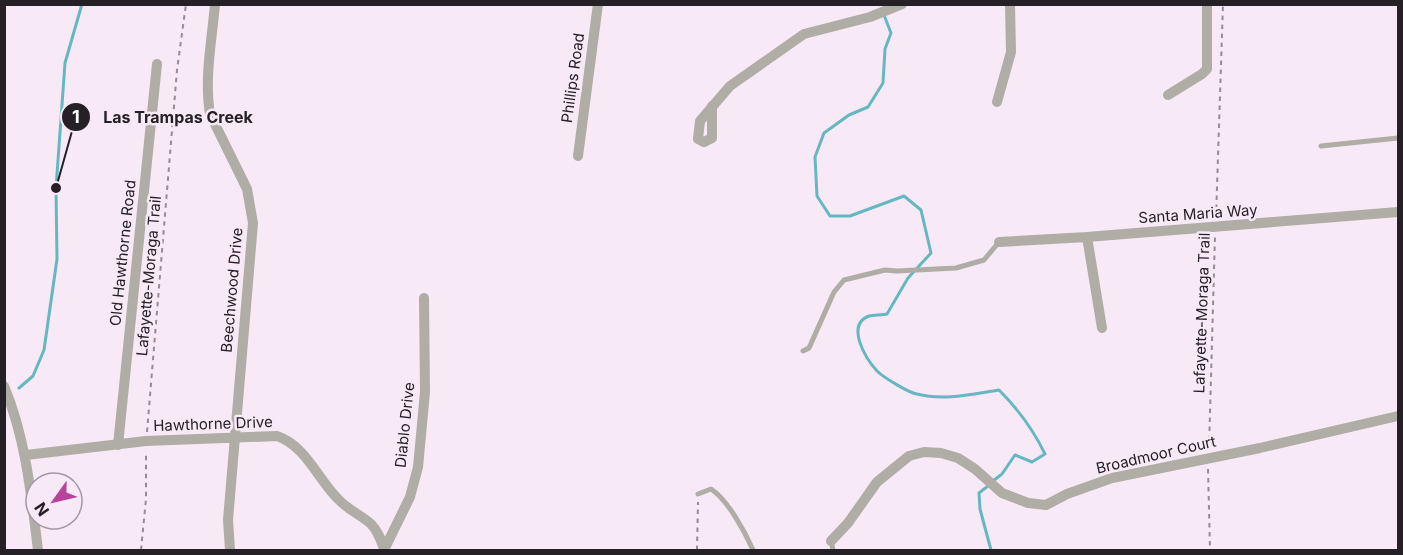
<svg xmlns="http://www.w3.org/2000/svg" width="1403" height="555" font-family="Inter,sans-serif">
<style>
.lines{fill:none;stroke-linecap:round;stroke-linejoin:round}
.stream{stroke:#65b8c2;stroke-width:3}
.path{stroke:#968b95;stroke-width:2;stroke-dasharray:4.5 4.5;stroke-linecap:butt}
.lane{stroke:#afada6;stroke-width:5}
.street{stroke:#afada6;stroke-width:10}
.labels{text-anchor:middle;stroke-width:5;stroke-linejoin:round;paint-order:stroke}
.street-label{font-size:15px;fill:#252025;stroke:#f8e9f6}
.leader{fill:none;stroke:#252025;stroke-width:2}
.callout-dot{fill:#252025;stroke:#f8e9f6;stroke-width:2}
.mark-label{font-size:18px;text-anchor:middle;font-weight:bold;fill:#fff}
.callout-label{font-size:16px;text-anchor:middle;font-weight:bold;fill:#252025;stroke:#f8e9f6;stroke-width:5;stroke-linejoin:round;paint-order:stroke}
</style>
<rect width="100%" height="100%" fill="#f8e9f6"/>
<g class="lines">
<path class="stream" d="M 884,15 L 891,33 L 885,49 L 883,83 L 868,107 L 849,115 L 824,133 L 815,157 L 817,196 L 830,216 L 850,216 L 904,196 L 921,210 L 931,253 L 908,278 L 887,314 C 882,315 874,315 869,316 C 845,325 866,359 877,371 C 883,377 909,393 917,394 C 944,401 972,394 999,390 C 1019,410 1033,429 1045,454 L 1032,462 L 1015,455 L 1002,474 L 993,481
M 19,388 L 33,376 L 44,350 L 57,259 L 56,188 L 65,63 L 82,4
M 988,486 L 979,493 L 980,509 L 991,550"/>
<path class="path" d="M 1216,218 L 1223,4
M 147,432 L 177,70 L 186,4
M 1209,449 L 1215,235
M 1208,469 L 1210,550
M 141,550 L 146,499 L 146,452
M 697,550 L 698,502"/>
<path class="lane" d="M 1321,146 L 1398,138
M 803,351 L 809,348 L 834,292 L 844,280 L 885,270 L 897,271 L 956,268 L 984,260 L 999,242
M 698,494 L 711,489 C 728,500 745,532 753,550
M 831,541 L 833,550"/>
<path class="street" d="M 215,4 C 212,40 204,78 210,114 L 247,189 L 253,223 L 228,520 L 230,550
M 1168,95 L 1202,74 L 1207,69 L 1207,4
M 997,102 L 1011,52 L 1010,4
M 712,106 L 712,138 L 704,142 L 698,139 L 700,121 L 730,86 L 804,34 L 870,17 L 902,4
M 578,156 L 598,4
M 1087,237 L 1102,328
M 999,242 L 1087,237 L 1398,212
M 4,386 C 26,439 31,494 38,550
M 118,445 L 157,64
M 26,455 L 146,441 L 277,436 C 306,446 317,478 338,499 C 347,509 361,515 371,524 C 378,531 381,540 384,549
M 831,541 L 848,523 L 877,482 L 909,456 L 924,452 L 941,453 L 958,458 L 975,469 L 1002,493 L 1028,503 L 1046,505 L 1067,494 L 1112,478 L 1260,448 L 1398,416
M 384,550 L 410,497 L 418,467 L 425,392 L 424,298"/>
</g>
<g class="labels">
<g class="street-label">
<text transform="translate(573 78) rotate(-82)" y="5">Phillips Road</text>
<text transform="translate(1198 214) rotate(-4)" y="5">Santa Maria Way</text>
<text transform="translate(123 253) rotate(-84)" y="5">Old Hawthorne Road</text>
<text transform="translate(149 276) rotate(-85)" y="5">Lafayette-Moraga Trail</text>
<text transform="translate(232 290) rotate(-85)" y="5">Beechwood Drive</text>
<text transform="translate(1202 313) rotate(-88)" y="5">Lafayette-Moraga Trail</text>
<text transform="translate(213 424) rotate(-2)" y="5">Hawthorne Drive</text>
<text transform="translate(405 425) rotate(-84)" y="5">Diablo Drive</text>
<text transform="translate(1156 455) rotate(-13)" y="5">Broadmoor Court</text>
</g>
</g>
<path class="leader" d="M56 188L76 117"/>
<g class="callout-dot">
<circle cx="56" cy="188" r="6"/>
<circle cx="76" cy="117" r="15"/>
</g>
<g class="mark-label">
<text x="76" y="123">1</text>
</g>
<g class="callout-label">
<text x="178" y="123">Las Trampas Creek</text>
</g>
<rect width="1403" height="555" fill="none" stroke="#252025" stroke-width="12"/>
<g transform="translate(54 501) rotate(236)"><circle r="28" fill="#f8e9f6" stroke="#a499a2" stroke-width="1.5"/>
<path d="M0-4.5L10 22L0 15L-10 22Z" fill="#b7439c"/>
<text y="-9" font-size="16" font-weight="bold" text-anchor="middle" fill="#252025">N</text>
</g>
</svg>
